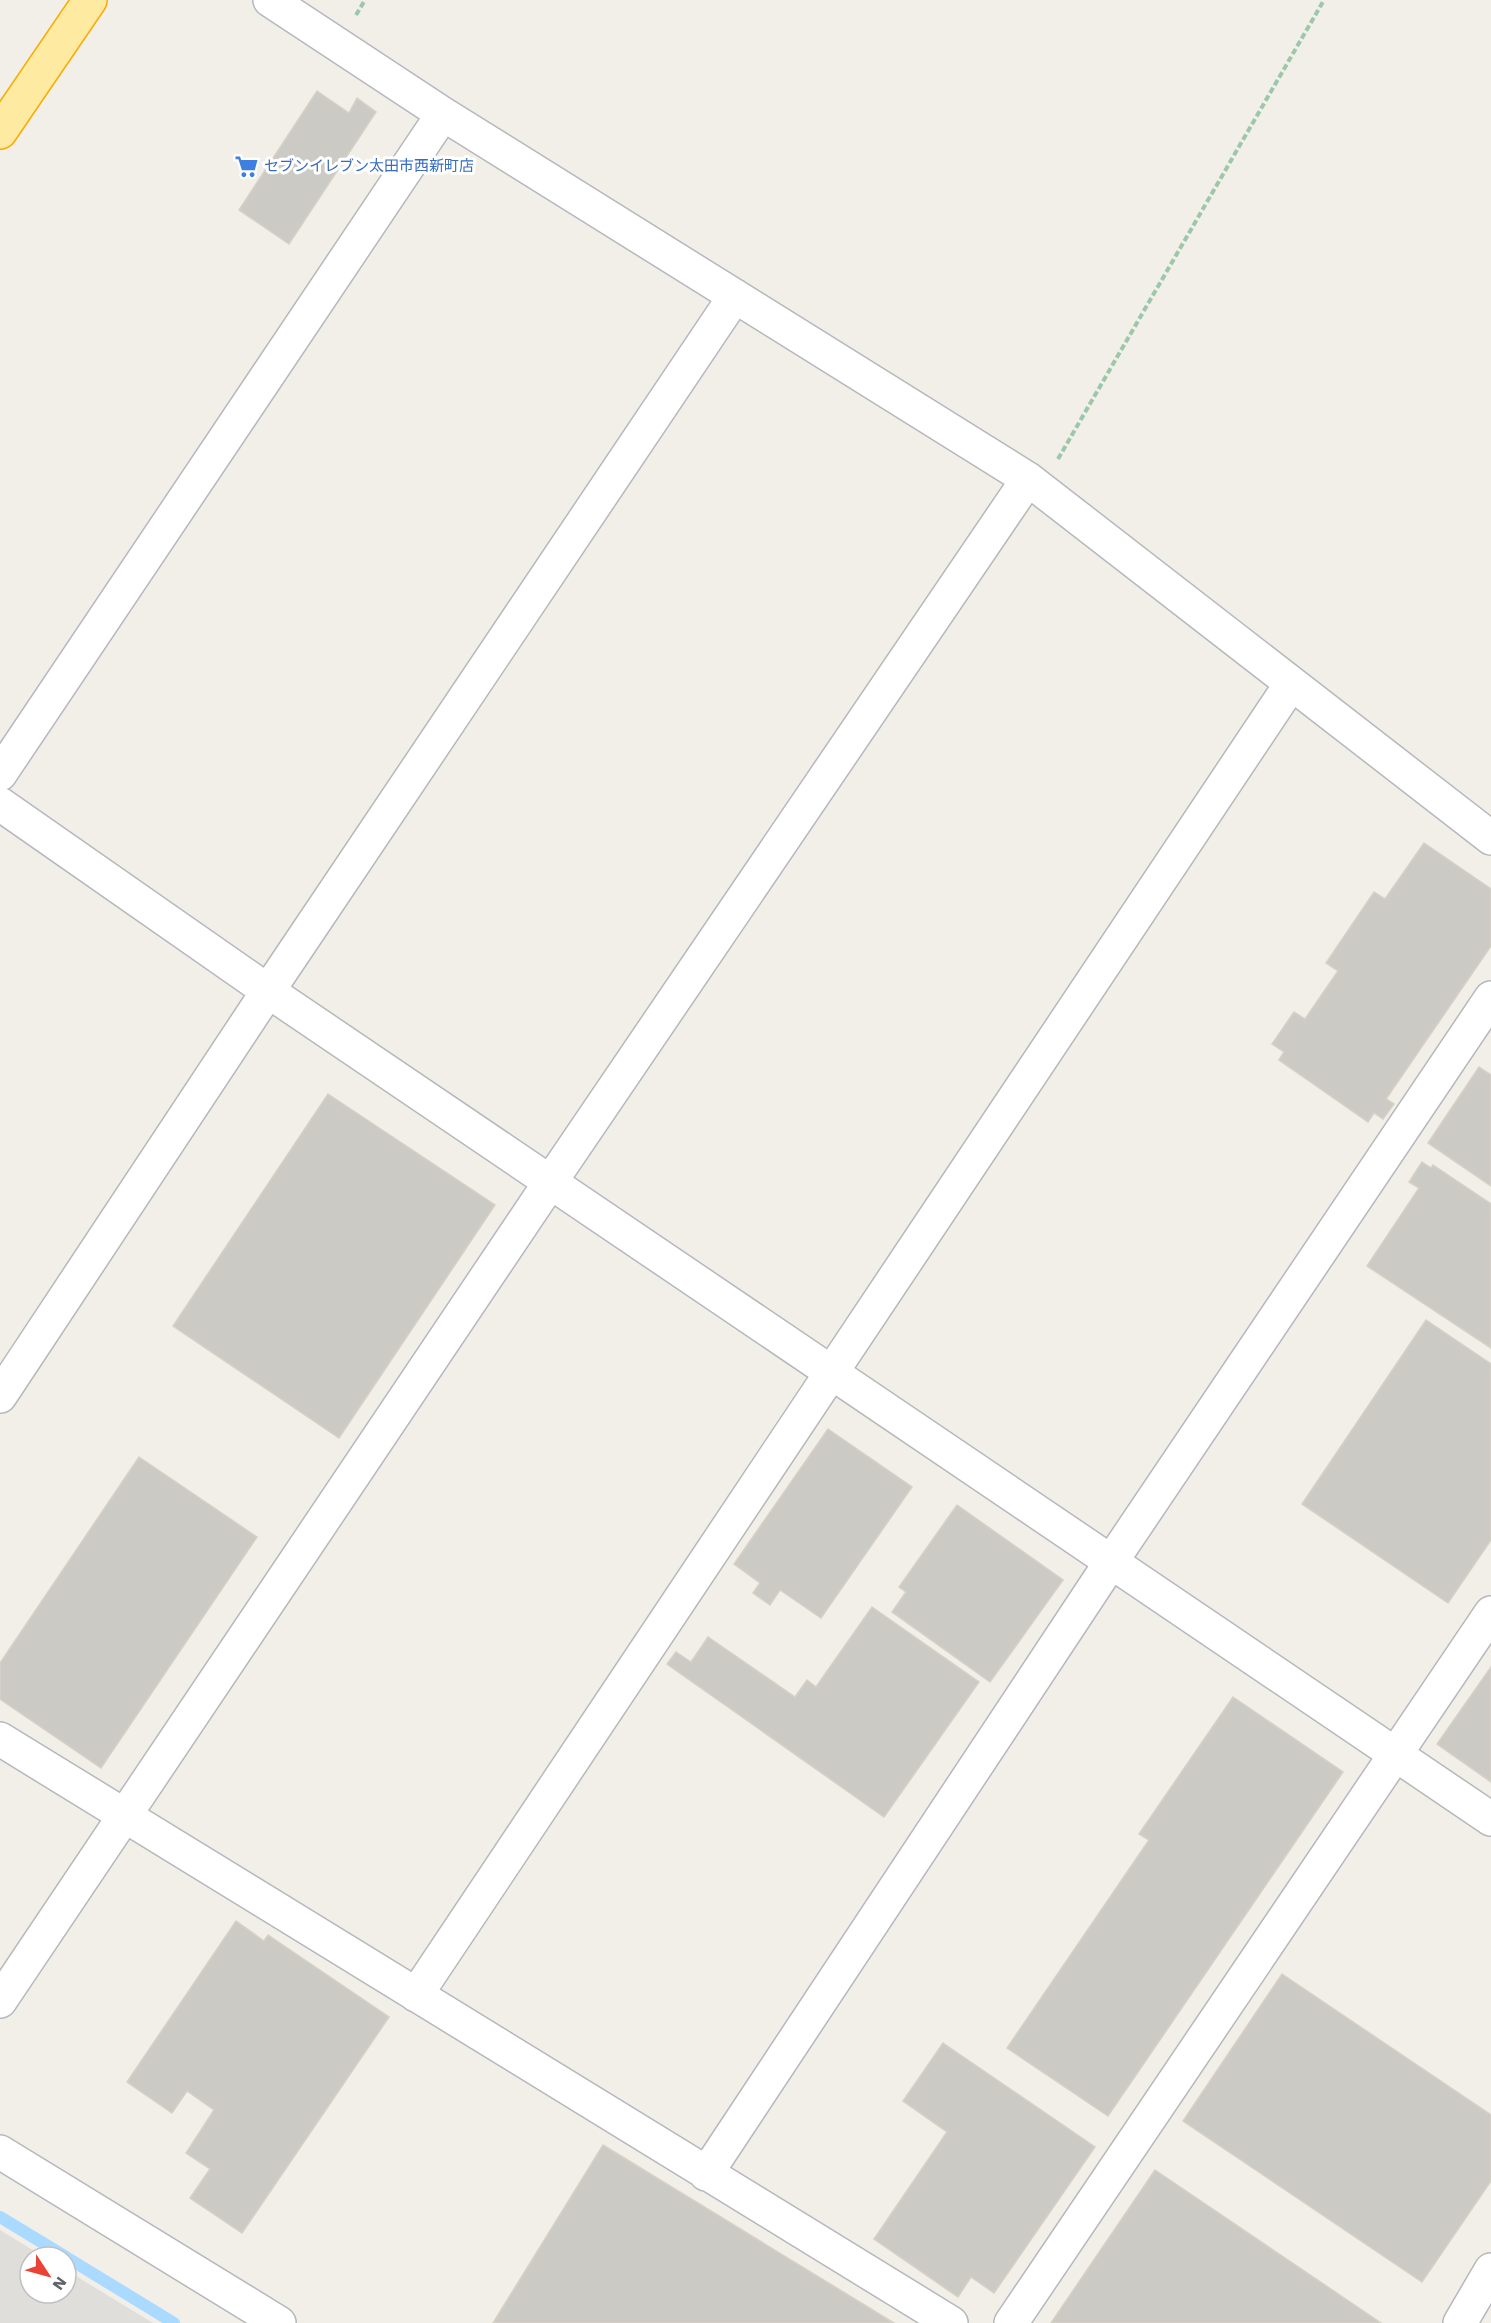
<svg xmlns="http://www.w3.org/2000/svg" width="1491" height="2323" font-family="'Work Sans','Noto Sans JP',sans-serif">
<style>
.industrial{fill:#e0deda}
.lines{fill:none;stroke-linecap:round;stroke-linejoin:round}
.stream{stroke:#aadaff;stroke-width:12}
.building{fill:#cccac5;stroke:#d6d1c6;stroke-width:1.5}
.minor-casing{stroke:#b5b8bc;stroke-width:36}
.tertiary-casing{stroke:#b5b8bc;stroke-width:36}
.trunk-casing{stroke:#f9ab00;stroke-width:36}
.path{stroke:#9cc7a9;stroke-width:4;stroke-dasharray:6 3;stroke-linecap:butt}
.minor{stroke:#fff;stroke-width:33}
.tertiary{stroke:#fff;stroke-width:33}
.trunk{stroke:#feeaa1;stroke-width:33}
.labels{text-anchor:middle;stroke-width:6;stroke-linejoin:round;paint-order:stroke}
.shop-label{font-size:15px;fill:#366cbe;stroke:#fff;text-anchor:start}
</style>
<rect width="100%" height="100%" fill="#f1efe8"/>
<path class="industrial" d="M 0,2230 L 44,2257 L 30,2257 L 30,2293 L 66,2293 L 66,2270 L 153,2323 L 0,2323 Z"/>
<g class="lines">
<path class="stream" d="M 0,2217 L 66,2257
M 66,2257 L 174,2323"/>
</g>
<path class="building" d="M 317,91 L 349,113 L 357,98 L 376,112 L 289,244 L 239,210 Z
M 1424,843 L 1491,889 L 1491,946 L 1386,1099 L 1394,1104 L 1383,1119 L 1374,1113 L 1368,1122 L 1279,1060 L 1284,1052 L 1272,1044 L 1294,1012 L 1305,1019 L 1338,971 L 1326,963 L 1374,892 L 1385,899 Z
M 1479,1067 L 1491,1075 L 1491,1186 L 1428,1143 Z
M 328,1094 L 495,1205 L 339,1438 L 173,1326 Z
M 1422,1162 L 1431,1168 L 1433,1165 L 1491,1204 L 1491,1348 L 1367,1266 L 1419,1188 L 1409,1182 Z
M 1426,1320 L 1491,1364 L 1491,1540 L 1448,1603 L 1302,1504 Z
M 828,1429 L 912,1487 L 821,1618 L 780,1590 L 770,1605 L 753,1593 L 760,1583 L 734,1564 Z
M 139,1457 L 257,1537 L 101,1768 L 0,1699 L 0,1663 Z
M 957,1505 L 1063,1580 L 990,1682 L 892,1612 L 906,1592 L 899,1587 Z
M 872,1607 L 979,1682 L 884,1817 L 667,1664 L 676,1652 L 691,1662 L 708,1637 L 795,1697 L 807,1680 L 816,1687 Z
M 1491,1667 L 1491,1782 L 1437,1744 Z
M 1233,1697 L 1343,1772 L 1108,2116 L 1007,2048 L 1149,1840 L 1139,1834 Z
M 236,1921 L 264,1941 L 268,1935 L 389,2017 L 242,2233 L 190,2198 L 210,2169 L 186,2153 L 214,2110 L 187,2091 L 172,2113 L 127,2082 Z
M 1282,1974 L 1491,2115 L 1491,2181 L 1422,2282 L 1183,2121 Z
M 943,2043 L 1095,2147 L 994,2293 L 971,2277 L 958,2297 L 874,2239 L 947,2132 L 903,2101 Z
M 603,2145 L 894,2323 L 493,2323 Z
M 1155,2170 L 1381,2323 L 1051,2323 Z"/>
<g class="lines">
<defs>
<path id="minor" d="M 270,0 L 443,114 L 1028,479 L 1491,838
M 0,774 L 443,114
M 0,804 L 268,991 L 1491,1819
M 0,1396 L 268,991 L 735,296
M 0,1739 L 951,2323
M 416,1995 L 1291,684
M 0,2001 L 551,1181 L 1028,479
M 706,2174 L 1111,1562 L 1491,998
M 1011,2323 L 1491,1613"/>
<path id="tertiary" d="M 0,2152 L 279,2323
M 1460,2323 L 1491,2270"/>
<path id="trunk" d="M 0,132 L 90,0"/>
</defs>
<use href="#minor" class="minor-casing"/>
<use href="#tertiary" class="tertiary-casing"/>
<use href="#trunk" class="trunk-casing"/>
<path class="path" d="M 356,15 L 365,0
M 1058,459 L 1324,0"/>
<use href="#minor" class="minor"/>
<use href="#tertiary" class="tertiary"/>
<use href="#trunk" class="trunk"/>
</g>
<defs>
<symbol id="supermarket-bare" viewBox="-9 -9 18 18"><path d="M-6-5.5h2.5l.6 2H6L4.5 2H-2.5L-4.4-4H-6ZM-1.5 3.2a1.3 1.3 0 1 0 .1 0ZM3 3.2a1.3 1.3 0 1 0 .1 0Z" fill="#3f7fe0" stroke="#fff" stroke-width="2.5" paint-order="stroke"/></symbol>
</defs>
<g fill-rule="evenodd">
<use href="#supermarket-bare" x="230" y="150" width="33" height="33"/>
</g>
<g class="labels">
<g class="shop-label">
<text x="264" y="171">セブンイレブン太田市西新町店</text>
</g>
</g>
<g transform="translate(48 2275) rotate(126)"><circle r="28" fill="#ffffff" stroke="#bfc1c3" stroke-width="1.5"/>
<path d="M0-4.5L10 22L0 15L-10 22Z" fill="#ea4335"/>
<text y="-9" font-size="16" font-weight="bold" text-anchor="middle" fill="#5f6368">N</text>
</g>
</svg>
